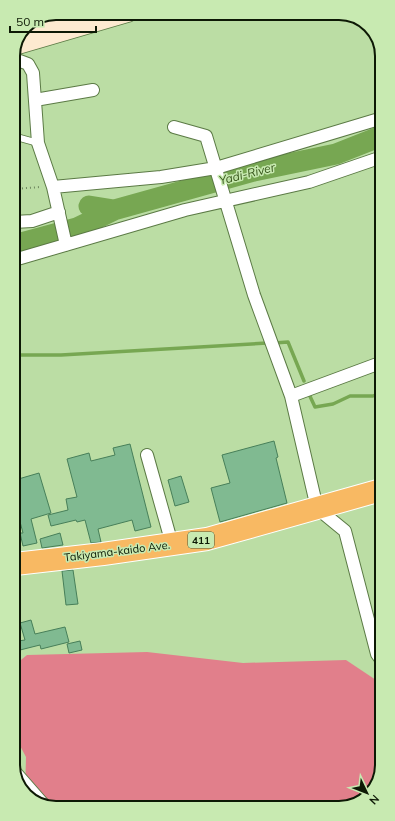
<svg xmlns="http://www.w3.org/2000/svg" width="395" height="821" font-family="Mulish,sans-serif">
<style>
.green{fill:#e17f8b}
.lines{fill:none;stroke-linecap:round;stroke-linejoin:round}
.stream{stroke:#77a752;stroke-width:3.5}
.river{stroke:#77a752;stroke-width:21}
.building{fill:#80ba91;stroke:#477f59}
.lane-casing{stroke:#5b7a45;stroke-width:8}
.street-casing{stroke:#5b7a45;stroke-width:14}
.secondary-casing{stroke:#5b7a45;stroke-width:19}
.highway-casing{stroke:#fff;stroke-width:24}
.path{stroke:#6f885f;stroke-width:2;stroke-dasharray:1 3;stroke-linecap:butt}
.lane{stroke:#fff;stroke-width:6}
.street{stroke:#fff;stroke-width:12}
.secondary{stroke:#fdead0;stroke-width:17}
.highway{stroke:#f8b963;stroke-width:22}
.labels{text-anchor:middle;stroke-width:3;stroke-linejoin:round;paint-order:stroke}
.shield{fill:#c8eab1;stroke:#455839;stroke-width:1}
.shield-label{font-size:10px;font-weight:bold;fill:#0d1905}
.street-label{font-size:11px;fill:#0d1905;stroke:#c8eab1}
.water-label{font-size:12px;font-style:italic;fill:#37561b;stroke:#c8eab1}
.rim{fill:none;stroke:#0d1905;stroke-width:2}
</style>
<rect width="100%" height="100%" fill="#bbdda4"/>
<path class="green" d="M 147,652 L 243,663 L 346,660 L 382,684 L 382,766 L 375,789 L 356,805 L 52,808 L 30,799 L 25,793 L 26,757 L 16,738 L 16,664 L 27,655 Z"/>
<g class="lines">
<path class="stream" d="M 274,343 L 288,342 L 304,381
M 14,355 L 61,355 L 267,343
M 308,392 L 315,407 L 333,404 L 350,396 L 373,396 L 380,393"/>
<path class="river" d="M 89,206 L 114,210 L 254,171 L 336,154 L 379,137
M 14,245 L 77,228 L 114,210"/>
</g>
<path class="building" d="M 274,441 L 278,457 L 276,458 L 287,503 L 220,522 L 211,488 L 230,483 L 222,455 Z
M 130,444 L 151,527 L 135,531 L 132,520 L 98,529 L 101,542 L 91,543 L 85,520 L 77,522 L 76,520 L 51,526 L 48,515 L 68,510 L 66,499 L 77,497 L 67,459 L 89,453 L 91,461 L 115,455 L 113,448 Z
M 39,473 L 51,513 L 31,519 L 37,543 L 23,546 L 20,533 L 23,533 L 15,503 L 15,480 Z
M 181,476 L 189,502 L 175,506 L 168,480 Z
M 60,533 L 63,545 L 42,548 L 40,539 Z
M 73,570 L 78,604 L 66,605 L 62,571 Z
M 31,620 L 35,634 L 65,627 L 69,642 L 41,649 L 40,645 L 20,650 L 18,641 L 25,640 L 20,623 Z
M 80,641 L 82,650 L 69,653 L 67,644 Z"/>
<g class="lines">
<defs>
<path id="lane" d="M 13,136 L 38,143"/>
<path id="street" d="M 13,62 L 20,61 L 28,64 L 33,73 L 38,143 L 53,187 L 66,245
M 35,100 L 93,90
M 174,127 L 206,136 L 254,295 L 291,396 L 317,508 L 345,531 L 377,654 L 382,661
M 53,187 L 161,177 L 216,168 L 379,119
M 14,222 L 32,221 L 59,212
M 14,260 L 185,210 L 309,182 L 379,158
M 291,396 L 380,363
M 147,455 L 172,544
M 16,773 L 44,805"/>
<path id="secondary" d="M 24,29 L 83,13
M 16,46 L 129,13"/>
<path id="highway" d="M 15,564 L 103,554 L 207,539 L 381,490"/>
</defs>
<use href="#lane" class="lane-casing"/>
<use href="#street" class="street-casing"/>
<use href="#secondary" class="secondary-casing"/>
<use href="#highway" class="highway-casing"/>
<path class="path" d="M 14,189 L 40,187"/>
<use href="#lane" class="lane"/>
<use href="#street" class="street"/>
<use href="#secondary" class="secondary"/>
<use href="#highway" class="highway"/>
</g>
<g class="labels">
<rect class="shield" x="188" y="532" width="26" height="16" rx="3"/>
<g class="shield-label">
<text x="201" y="544">411</text>
</g>
<g class="street-label">
<text transform="translate(117 551) rotate(-7)" y="4">Takiyama-kaido Ave.</text>
</g>
<g class="water-label">
<text transform="translate(247 174) rotate(-14)" y="4">Yadi-River</text>
</g>
</g>
<path d="M0 0H395V821H0ZM56 20H339A36 36 0 0 1 375 56V765A36 36 0 0 1 339 801H56A36 36 0 0 1 20 765V56A36 36 0 0 1 56 20Z" fill="#c8eab1" fill-rule="evenodd"/>
<path class="rim" d="M56 20H339A36 36 0 0 1 375 56V765A36 36 0 0 1 339 801H56A36 36 0 0 1 20 765V56A36 36 0 0 1 56 20Z"/>
<g transform="translate(367 793) rotate(133)" stroke="#c8eab1" stroke-width="3" paint-order="stroke">
<path d="M0-3L7 15L0 10L-7 15Z" fill="#0d1905"/>
<text y="-6" font-size="11" font-weight="bold" text-anchor="middle" fill="#0d1905">N</text>
</g>
<path d="M10 26v6h86v-6" fill="none" stroke="#0d1905" stroke-width="2"/>
<text x="16" y="26" font-size="12" fill="#0d1905" stroke="#c8eab1" stroke-width="3" paint-order="stroke">50 m</text>
</svg>
